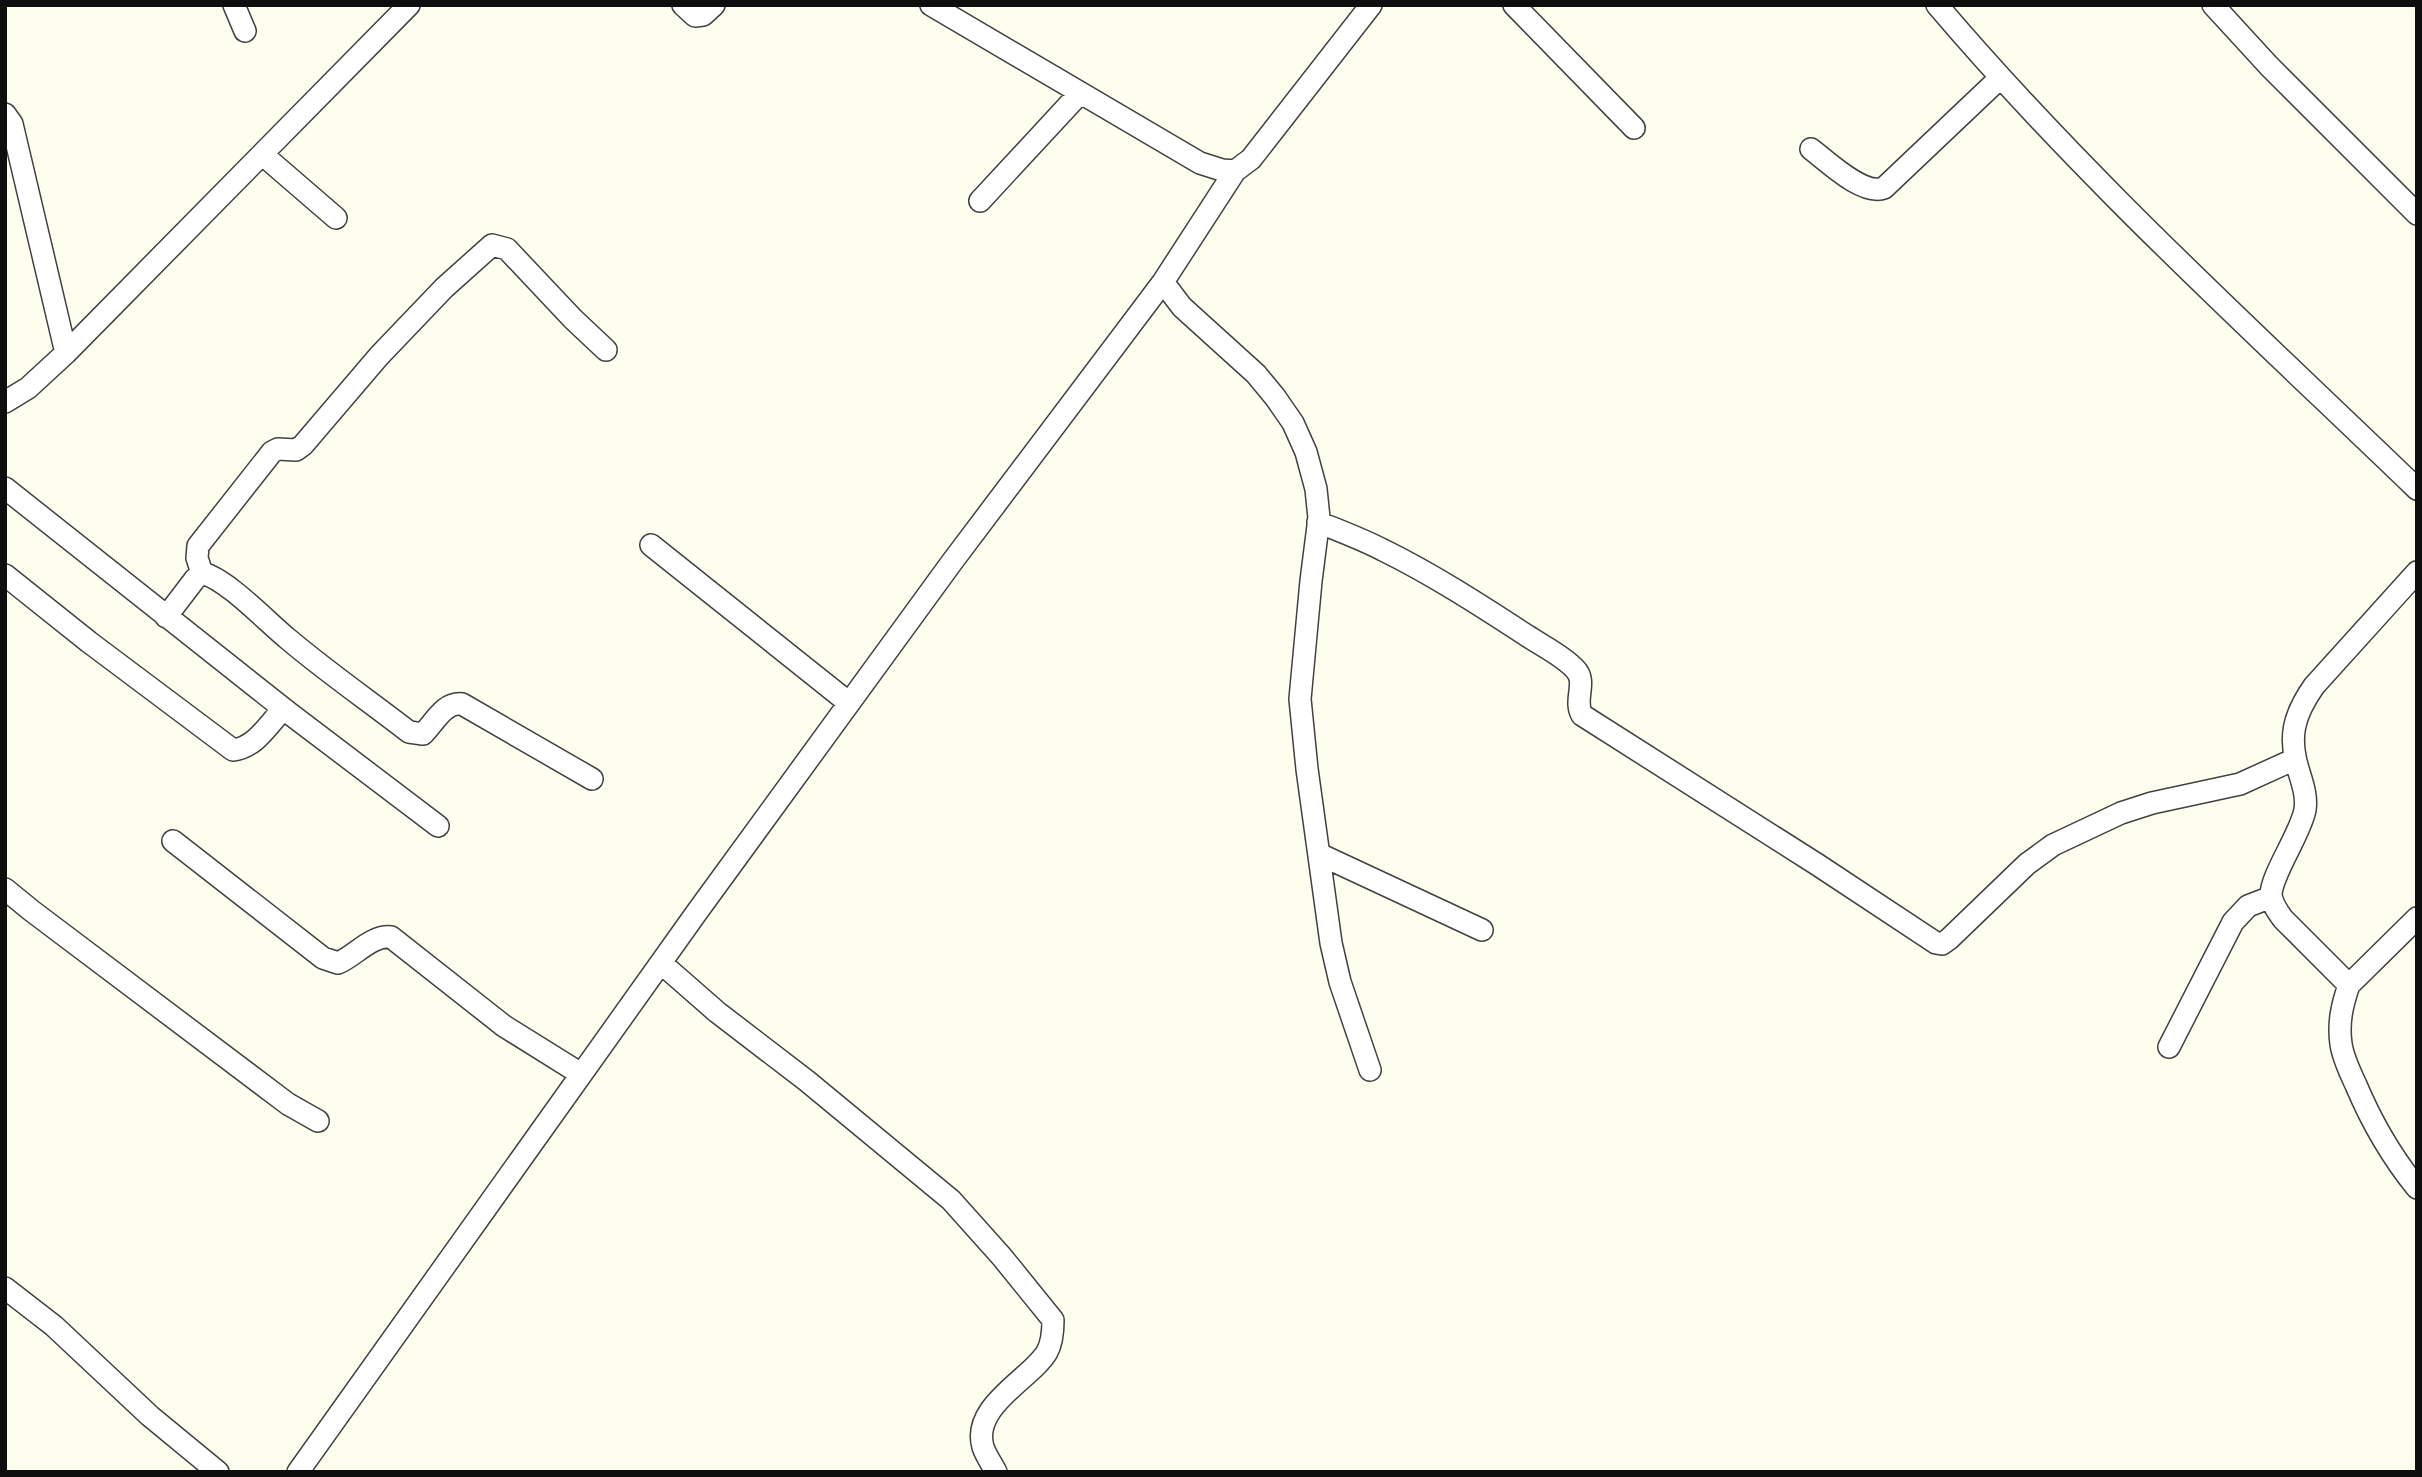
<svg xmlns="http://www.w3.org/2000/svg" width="2422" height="1477" font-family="Georgia,serif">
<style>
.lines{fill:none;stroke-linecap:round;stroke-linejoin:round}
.minor-casing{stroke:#414141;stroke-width:24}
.minor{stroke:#fff;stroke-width:21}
</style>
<rect width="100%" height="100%" fill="#fefeef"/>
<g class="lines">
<defs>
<path id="minor" d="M 234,5 L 245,31
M 683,5 L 695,16 L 703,15 L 714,5
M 931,5 L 1200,163 L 1222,170 L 1235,171 L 1251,159 L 1371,5
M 1514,5 L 1634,128
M 1937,5 C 2084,178 2253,331 2417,489
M 2213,5 L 2269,66 L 2417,214
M 5,114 L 12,124 L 66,353
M 1811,149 C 1828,162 1863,196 1884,188 L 2000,78
M 263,155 L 336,218
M 980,201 L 1080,93
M 1163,282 L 1182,307 L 1256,374 L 1275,397 L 1293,423 L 1306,452 L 1316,489 L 1319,518 L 1311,581 L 1300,699 L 1307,769 L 1331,943 L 1340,982 L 1370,1070
M 5,402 L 28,388 L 66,353 L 409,5
M 5,488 L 289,713 L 438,826
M 1318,522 C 1340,531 1362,539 1383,550 C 1432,574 1480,605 1526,635 C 1542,646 1562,655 1575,669 C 1588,682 1573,700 1582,715 L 1818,865 L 1936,943 L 1942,944 L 1949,939 L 2027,864 L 2053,845 L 2121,813 L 2152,803 L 2240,784 L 2295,759
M 651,545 L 849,703
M 2417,572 L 2314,686 C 2293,716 2288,738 2299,772 C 2303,785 2307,797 2305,810 C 2300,835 2271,875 2271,895 C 2272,904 2278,912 2283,919 L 2349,985 L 2417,918
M 202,573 L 197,558 L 198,546 L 272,452 L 278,449 L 296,450 L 303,445 L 379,356 L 444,288 L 492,245 L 507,249 L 573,319 L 606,350
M 5,575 L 89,642 L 233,750 C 255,748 269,724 283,709
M 166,617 L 195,579 L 202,573 C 227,579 267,622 288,639 C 327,672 369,701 409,732 L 423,734 C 435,722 444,702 462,704 L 592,779
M 173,841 L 323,958 L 338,963 C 355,956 371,935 391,937 L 504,1026 L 581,1074
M 1319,854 L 1482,930
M 5,889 L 32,911 L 288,1104 L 318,1121
M 661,963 L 717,1012 L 807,1081 L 951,1200 L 1002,1257 L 1053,1320 C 1053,1331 1052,1343 1047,1352 C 1031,1379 971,1406 983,1447 C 986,1456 992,1464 996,1472
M 2349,985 C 2342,1005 2338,1023 2341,1044 C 2343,1058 2350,1072 2356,1085 C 2372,1123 2391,1156 2417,1188
M 2169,1047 L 2233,922 L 2248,906 L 2271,897
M 5,1288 L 54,1326 L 150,1416 L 218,1472
M 298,1472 L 697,912 L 952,562 L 1163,282 L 1235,171"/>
</defs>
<use href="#minor" class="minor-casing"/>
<use href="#minor" class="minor"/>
</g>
<rect width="2422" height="1477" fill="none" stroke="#0e0e0e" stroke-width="14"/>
</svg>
